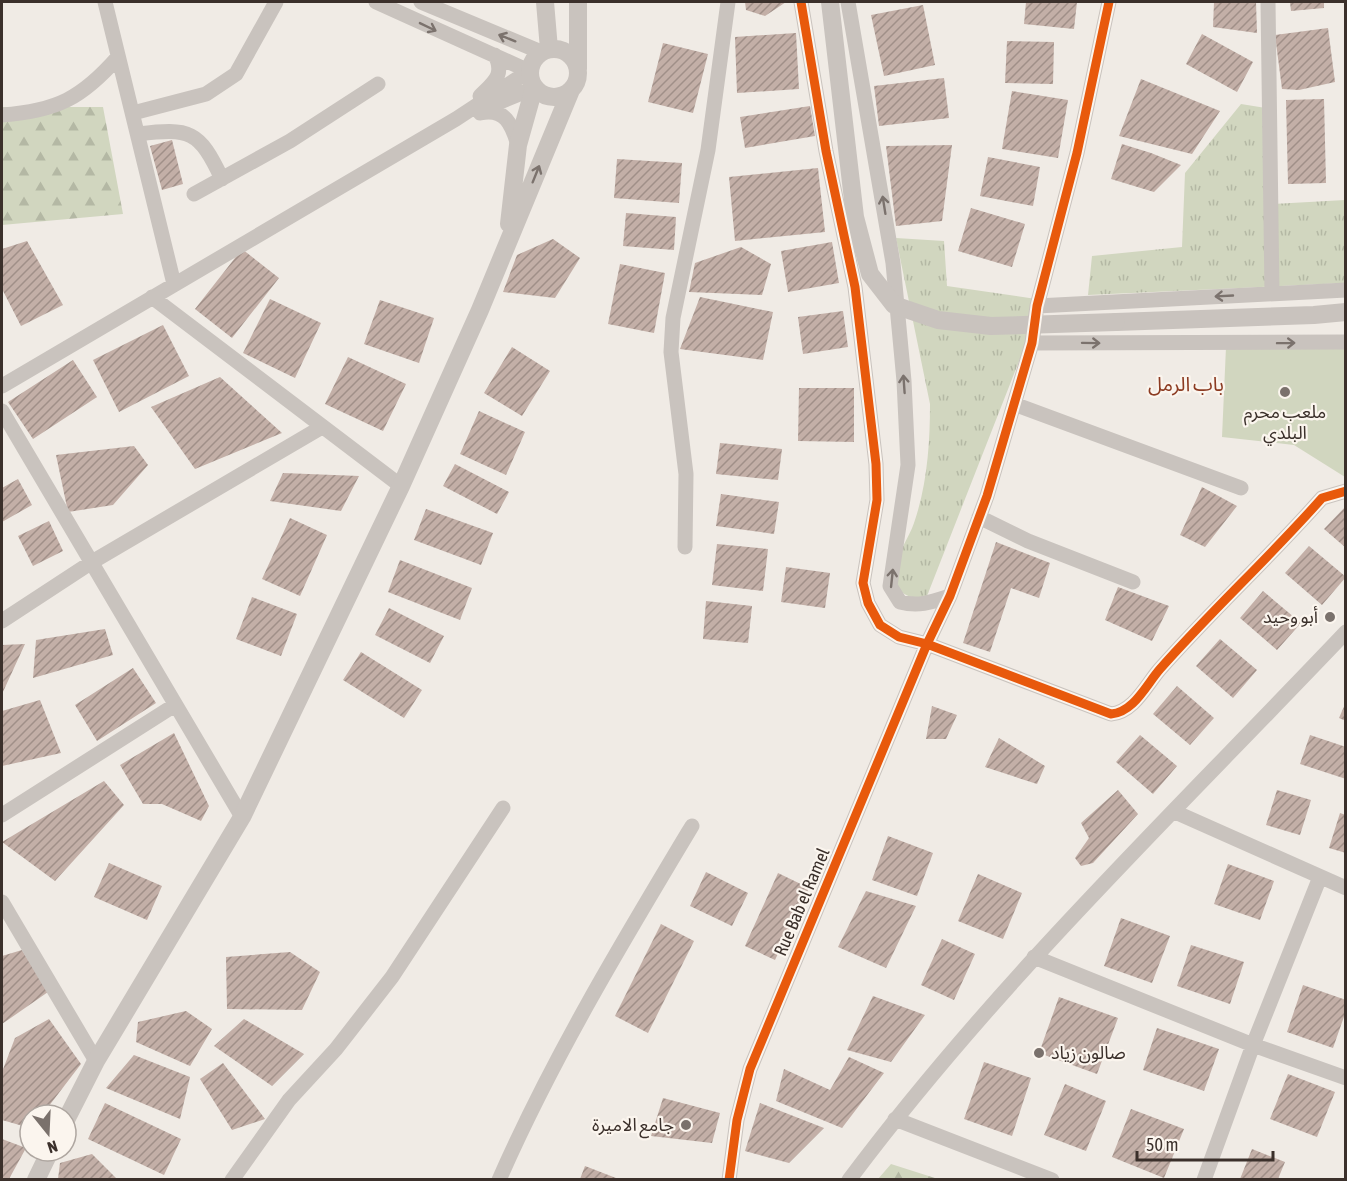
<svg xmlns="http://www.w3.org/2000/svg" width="1347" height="1181" font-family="'Asap Condensed','Noto Sans Arabic',sans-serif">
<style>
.grass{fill:url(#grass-tufts)}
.forest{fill:url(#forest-firs)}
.pitch{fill:#d1d6bf}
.building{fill:url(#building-hatch)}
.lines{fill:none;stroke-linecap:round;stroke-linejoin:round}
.minor{stroke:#c9c3be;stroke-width:15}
.tertiary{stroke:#c9c3be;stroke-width:18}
.tertiary-bridge{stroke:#c9c3be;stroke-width:18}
.cycleway-casing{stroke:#fbf5ee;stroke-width:13}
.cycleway{stroke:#e8590c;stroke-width:9}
.oneway{stroke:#7b726d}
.poi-dot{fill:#7a716c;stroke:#fbf5ee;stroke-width:2}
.labels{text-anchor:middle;stroke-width:4.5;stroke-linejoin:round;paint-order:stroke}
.poi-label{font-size:18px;fill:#3b302b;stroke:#fbf5ee;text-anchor:end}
.street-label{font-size:18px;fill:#3b302b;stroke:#fbf5ee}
.neighbourhood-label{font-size:20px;fill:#8c3b22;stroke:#fbf5ee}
</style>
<defs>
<pattern id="grass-tufts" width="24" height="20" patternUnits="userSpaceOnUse" patternTransform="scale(1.5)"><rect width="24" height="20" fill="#d1d6bf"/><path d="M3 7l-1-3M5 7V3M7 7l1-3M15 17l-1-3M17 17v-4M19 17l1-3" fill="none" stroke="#b4b8a4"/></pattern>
<pattern id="forest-firs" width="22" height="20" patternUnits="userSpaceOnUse" patternTransform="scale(1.5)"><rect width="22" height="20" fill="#d1d6bf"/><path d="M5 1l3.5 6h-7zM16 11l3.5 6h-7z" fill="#b4b8a4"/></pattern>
<pattern id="building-hatch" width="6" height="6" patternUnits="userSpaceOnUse" patternTransform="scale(1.5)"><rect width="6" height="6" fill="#c3afa7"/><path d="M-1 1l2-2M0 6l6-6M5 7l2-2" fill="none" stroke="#a08f88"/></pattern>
</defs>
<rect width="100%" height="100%" fill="#f0ebe5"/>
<path class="grass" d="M 1241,104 L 1272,109 L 1273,204 L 1345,200 L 1345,283 L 1088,295 L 1092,256 L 1182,247 L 1185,173 Z
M 896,238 L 944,241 L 947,286 L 1043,300 L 927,596 C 910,602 891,591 894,571 C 896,555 909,538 914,523 C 927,485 930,445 930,404 Z"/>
<path class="forest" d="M 2,107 L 103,107 L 123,214 L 2,225 Z
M 891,1164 L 938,1179 L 878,1179 Z"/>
<path class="pitch" d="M 1226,347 L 1345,348 L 1345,477 L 1294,445 L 1222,437 Z"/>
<path class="building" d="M 745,2 L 786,2 L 765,16 L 746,10 Z
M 1026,2 L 1077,2 L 1074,29 L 1024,24 Z
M 1214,2 L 1256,2 L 1257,33 L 1213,27 Z
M 1290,2 L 1324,2 L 1324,8 L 1291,11 Z
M 923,5 L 935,65 L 884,76 L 871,15 Z
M 1328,28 L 1335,82 L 1299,90 L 1282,89 L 1275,35 Z
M 796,33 L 799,89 L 737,93 L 735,37 Z
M 1202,34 L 1253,62 L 1237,92 L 1186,64 Z
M 1007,41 L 1054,42 L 1053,84 L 1005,83 Z
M 663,43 L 708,54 L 693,113 L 648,102 Z
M 944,78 L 949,118 L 879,126 L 874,86 Z
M 1141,79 L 1220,111 L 1192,154 L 1119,136 Z
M 1012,91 L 1068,100 L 1058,158 L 1002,149 Z
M 1324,99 L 1326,183 L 1288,184 L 1286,100 Z
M 810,106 L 815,136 L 745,148 L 740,117 Z
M 172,140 L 183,184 L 162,190 L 150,146 Z
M 1122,144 L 1151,153 L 1181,165 L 1154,192 L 1111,179 Z
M 952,145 L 942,221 L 896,226 L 886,146 Z
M 988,157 L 1040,167 L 1033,206 L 980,196 Z
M 617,159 L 682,163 L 679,203 L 614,198 Z
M 818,168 L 825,232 L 735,241 L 729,177 Z
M 971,208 L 1025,224 L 1012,267 L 958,251 Z
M 626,213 L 676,217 L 674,250 L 623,246 Z
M 553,239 L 580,258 L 555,298 L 503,292 L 517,255 Z
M 27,241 L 63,305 L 21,326 L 2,289 L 2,249 Z
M 832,242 L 839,283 L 788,292 L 781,251 Z
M 741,247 L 771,264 L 762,295 L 689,292 L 695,263 Z
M 242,249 L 279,278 L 232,338 L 195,309 Z
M 620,264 L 665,273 L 654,333 L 608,324 Z
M 700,297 L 773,312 L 763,360 L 680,349 Z
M 270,299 L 321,323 L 295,378 L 243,353 Z
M 380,300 L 434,318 L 419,363 L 364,344 Z
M 843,311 L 848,347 L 803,354 L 798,317 Z
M 163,325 L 189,376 L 119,412 L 93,360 Z
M 512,347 L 550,371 L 522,416 L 484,393 Z
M 348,357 L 406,384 L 383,431 L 325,404 Z
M 73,360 L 97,397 L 33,439 L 8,402 Z
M 220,377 L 282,433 L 195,469 L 151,407 Z
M 799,388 L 854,388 L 854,442 L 798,441 Z
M 479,411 L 525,432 L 506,475 L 460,454 Z
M 720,443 L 782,449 L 778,480 L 716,474 Z
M 134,446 L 148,465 L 113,505 L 68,512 L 56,455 Z
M 455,464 L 509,492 L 497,514 L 443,486 Z
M 283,473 L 359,476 L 341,511 L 270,501 Z
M 18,479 L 32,505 L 2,522 L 2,488 Z
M 1202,487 L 1237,506 L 1205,547 L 1180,535 Z
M 721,494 L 779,502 L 774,534 L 716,526 Z
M 1346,506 L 1346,548 L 1324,529 Z
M 426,509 L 493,533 L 481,565 L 414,540 Z
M 290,518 L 327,535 L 300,596 L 262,579 Z
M 49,521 L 63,551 L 33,566 L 18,536 Z
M 996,542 L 1050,563 L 1039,598 L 1011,588 L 990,652 L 963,643 Z
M 717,544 L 768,549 L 763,591 L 712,585 Z
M 1309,546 L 1346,577 L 1322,605 L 1285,573 Z
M 400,560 L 472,588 L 460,620 L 388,592 Z
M 786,567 L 830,573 L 825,608 L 781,602 Z
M 1118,587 L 1169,606 L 1152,641 L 1105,620 Z
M 1263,591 L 1301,623 L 1277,650 L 1240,618 Z
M 252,597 L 297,614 L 281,656 L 236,639 Z
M 706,601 L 752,606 L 748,643 L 703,639 Z
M 389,608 L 444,636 L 430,663 L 375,635 Z
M 105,629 L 113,655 L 33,678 L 36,640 Z
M 1220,639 L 1257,670 L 1233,698 L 1196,666 Z
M 25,644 L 2,694 L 2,645 Z
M 361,652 L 422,690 L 404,718 L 343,680 Z
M 133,668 L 156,703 L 97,741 L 75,705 Z
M 1177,686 L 1214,718 L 1190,745 L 1153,714 Z
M 40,700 L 61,753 L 2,766 L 2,711 Z
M 1346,702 L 1346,721 L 1339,718 Z
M 932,706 L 957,715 L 946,739 L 926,739 Z
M 174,733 L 209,806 L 201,821 L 162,804 L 143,804 L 120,765 Z
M 1140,735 L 1177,766 L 1153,794 L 1116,762 Z
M 1310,735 L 1346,747 L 1346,779 L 1300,764 Z
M 999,738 L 1045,766 L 1037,784 L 985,767 Z
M 104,781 L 124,805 L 55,881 L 2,842 Z
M 1118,790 L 1138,814 L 1093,863 L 1081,866 L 1075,858 L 1089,838 L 1081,823 Z
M 1277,790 L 1311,800 L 1300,835 L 1266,825 Z
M 1340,813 L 1346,815 L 1346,853 L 1329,848 Z
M 888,836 L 933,853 L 917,896 L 872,880 Z
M 109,863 L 162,886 L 147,920 L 94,897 Z
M 1228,864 L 1274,881 L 1260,920 L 1214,904 Z
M 706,872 L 748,893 L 732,926 L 690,906 Z
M 778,873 L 809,888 L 775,960 L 745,946 Z
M 978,874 L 1022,893 L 1003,939 L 958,921 Z
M 866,891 L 916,906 L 886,968 L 838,947 Z
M 1121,918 L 1170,936 L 1152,983 L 1104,966 Z
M 661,924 L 694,941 L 648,1033 L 615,1016 Z
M 942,939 L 975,954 L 954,1000 L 921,985 Z
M 1191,945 L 1244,962 L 1230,1004 L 1177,986 Z
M 22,950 L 48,992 L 2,1024 L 2,956 Z
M 290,952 L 320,972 L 302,1010 L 227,1009 L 226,957 Z
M 1303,985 L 1346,1000 L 1346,1011 L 1333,1048 L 1287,1032 Z
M 873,996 L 925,1015 L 891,1062 L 847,1050 Z
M 1059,997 L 1118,1018 L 1097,1074 L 1039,1053 Z
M 186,1011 L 212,1029 L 190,1066 L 136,1042 L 138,1022 Z
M 49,1019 L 81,1064 L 42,1115 L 30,1115 L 30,1128 L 2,1120 L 2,1072 L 15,1038 Z
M 244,1019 L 304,1054 L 272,1086 L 214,1046 Z
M 1157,1028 L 1219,1049 L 1204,1091 L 1143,1070 Z
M 134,1055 L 190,1077 L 180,1119 L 106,1088 Z
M 849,1057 L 884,1073 L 842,1128 L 776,1101 L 784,1069 L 830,1090 Z
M 984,1062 L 1031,1078 L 1012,1136 L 964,1119 Z
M 223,1063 L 265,1119 L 232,1130 L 200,1079 Z
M 1288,1074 L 1335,1092 L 1317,1137 L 1270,1119 Z
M 1065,1084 L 1106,1101 L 1086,1151 L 1044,1135 Z
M 663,1098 L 720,1113 L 712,1143 L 651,1136 Z
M 105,1103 L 181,1139 L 164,1175 L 88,1139 Z
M 760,1103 L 824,1128 L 789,1163 L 745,1151 Z
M 1131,1109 L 1184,1129 L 1164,1178 L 1112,1157 Z
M 2,1139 L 26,1148 L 9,1179 L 2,1179 Z
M 1252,1149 L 1285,1162 L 1278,1179 L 1240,1179 Z
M 92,1154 L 117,1179 L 58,1179 L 60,1163 Z
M 585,1166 L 616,1178 L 615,1179 L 580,1179 Z"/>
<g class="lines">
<path class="minor" d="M 105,2 L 174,284
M 376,2 L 529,71
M 421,2 L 541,52
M 801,2 L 826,151 L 855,287 L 876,464 L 877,500 L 863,583 L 868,603 L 880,625 L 899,637 L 927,644 L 1111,714 C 1134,712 1146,685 1160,669 C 1212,610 1270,557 1322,498 L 1346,491
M 848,2 L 893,263 L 904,381 L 908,465 L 890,586 L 900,602 C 919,607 932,602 950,596
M 1268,2 L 1272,293
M 480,96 C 494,82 505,75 495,55
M 490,106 L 534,88
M 133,113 L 206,94 L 236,74 L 276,2
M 480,113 C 505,107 512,125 518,145
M 2,115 C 57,111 82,98 118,57
M 138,134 C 190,128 199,130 222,179
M 194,194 L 290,141 L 378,84
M 152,297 L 401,486
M 1037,306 L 1346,290
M 1032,343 L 1346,342
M 2,386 L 456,119 L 529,71
M 1014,404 L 1241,488
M 2,411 L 242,817
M 979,517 L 1028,541 L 1133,582
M 685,547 L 686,474 L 671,352 L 673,318 L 708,150 L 728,2
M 2,621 L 92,562 L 322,427
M 1175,812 L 1346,888
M 2,815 L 175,705
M 2,902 L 96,1061
M 1034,957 L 1253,1045 L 1346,1078
M 895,1119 L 1052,1180
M 232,1180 L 289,1100 L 336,1049 L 392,977 L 503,808
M 499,1180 C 553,1057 623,941 692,826
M 729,1180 L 737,1120 L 750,1069 L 927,644 L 950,596 L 987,496 L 1032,343 L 1037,306 L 1077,153 L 1109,2
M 849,1180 C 997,982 1176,811 1346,632
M 1204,1180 L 1253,1045 L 1320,877"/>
<path class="tertiary" d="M 545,2 L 549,49
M530 73a24 24 0 1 1 48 0a24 24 0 1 1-48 0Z
M 578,69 L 578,2
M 509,224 L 518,145 L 534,88
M 1116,322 L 1314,315 L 1346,312
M 66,1120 L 96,1061 L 242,817 L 401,486 L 480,310 L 571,90
M 36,1180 L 50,1151"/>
<path class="tertiary-bridge" d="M 830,2 L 855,217 L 870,274 L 894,305 L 938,320 L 991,326 L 1116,322"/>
<defs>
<path id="cycleway" d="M 801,2 L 826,151 L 855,287 L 876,464 L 877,500 L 863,583 L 868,603 L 880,625 L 899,637 L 927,644 L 1111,714 C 1134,712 1146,685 1160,669 C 1212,610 1270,557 1322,498 L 1346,491
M 729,1180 L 737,1120 L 750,1069 L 927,644 L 950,596 L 987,496 L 1032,343 L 1037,306 L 1077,153 L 1109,2"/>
</defs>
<use href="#cycleway" class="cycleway-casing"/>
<use href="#cycleway" class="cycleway"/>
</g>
<defs><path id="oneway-shaft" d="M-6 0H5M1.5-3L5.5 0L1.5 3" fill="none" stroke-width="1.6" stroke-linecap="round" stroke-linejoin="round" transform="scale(1.5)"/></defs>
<g class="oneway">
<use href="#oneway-shaft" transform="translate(428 27) rotate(26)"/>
<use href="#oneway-shaft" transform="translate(507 38) rotate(-158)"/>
<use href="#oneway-shaft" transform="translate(536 174) rotate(-68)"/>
<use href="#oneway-shaft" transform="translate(884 205) rotate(-99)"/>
<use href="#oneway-shaft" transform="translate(1224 296) rotate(177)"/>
<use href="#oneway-shaft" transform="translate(1091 343) rotate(1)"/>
<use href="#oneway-shaft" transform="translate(1286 343) rotate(-1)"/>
<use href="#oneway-shaft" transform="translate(904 384) rotate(-94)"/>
<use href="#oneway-shaft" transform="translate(892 578) rotate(-84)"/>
</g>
<g class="poi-dot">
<circle cx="1285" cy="392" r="6"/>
<circle cx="1330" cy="617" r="6"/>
<circle cx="1039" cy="1053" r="6"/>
<circle cx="686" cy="1125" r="6"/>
</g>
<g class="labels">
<g class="poi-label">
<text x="1285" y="418" text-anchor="middle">ملعب محرم<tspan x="1285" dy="21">البلدي</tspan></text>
<text x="1318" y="623">أبو وحيد</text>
<text x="1051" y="1059" text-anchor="start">صالون زياد</text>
<text x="674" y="1131">جامع الاميرة</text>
</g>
<g class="street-label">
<text transform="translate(802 902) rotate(-67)" y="6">Rue Bab el Ramel</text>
</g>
<g class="neighbourhood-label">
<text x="1186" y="391">باب الرمل</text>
</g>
</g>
<rect width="1347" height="1181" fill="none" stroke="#3b302b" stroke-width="6"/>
<g transform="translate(48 1133) rotate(162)"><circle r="28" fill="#fbf5ee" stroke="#aea6a0" stroke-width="1.5"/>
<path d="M0-4.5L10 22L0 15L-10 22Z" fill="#7a716c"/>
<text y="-9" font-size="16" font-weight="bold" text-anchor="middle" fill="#3b302b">N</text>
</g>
<path d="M1137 1151v9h136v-9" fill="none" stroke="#3b302b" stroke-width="3"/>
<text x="1146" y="1151" font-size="18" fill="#3b302b" stroke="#fbf5ee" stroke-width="4.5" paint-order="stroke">50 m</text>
</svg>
